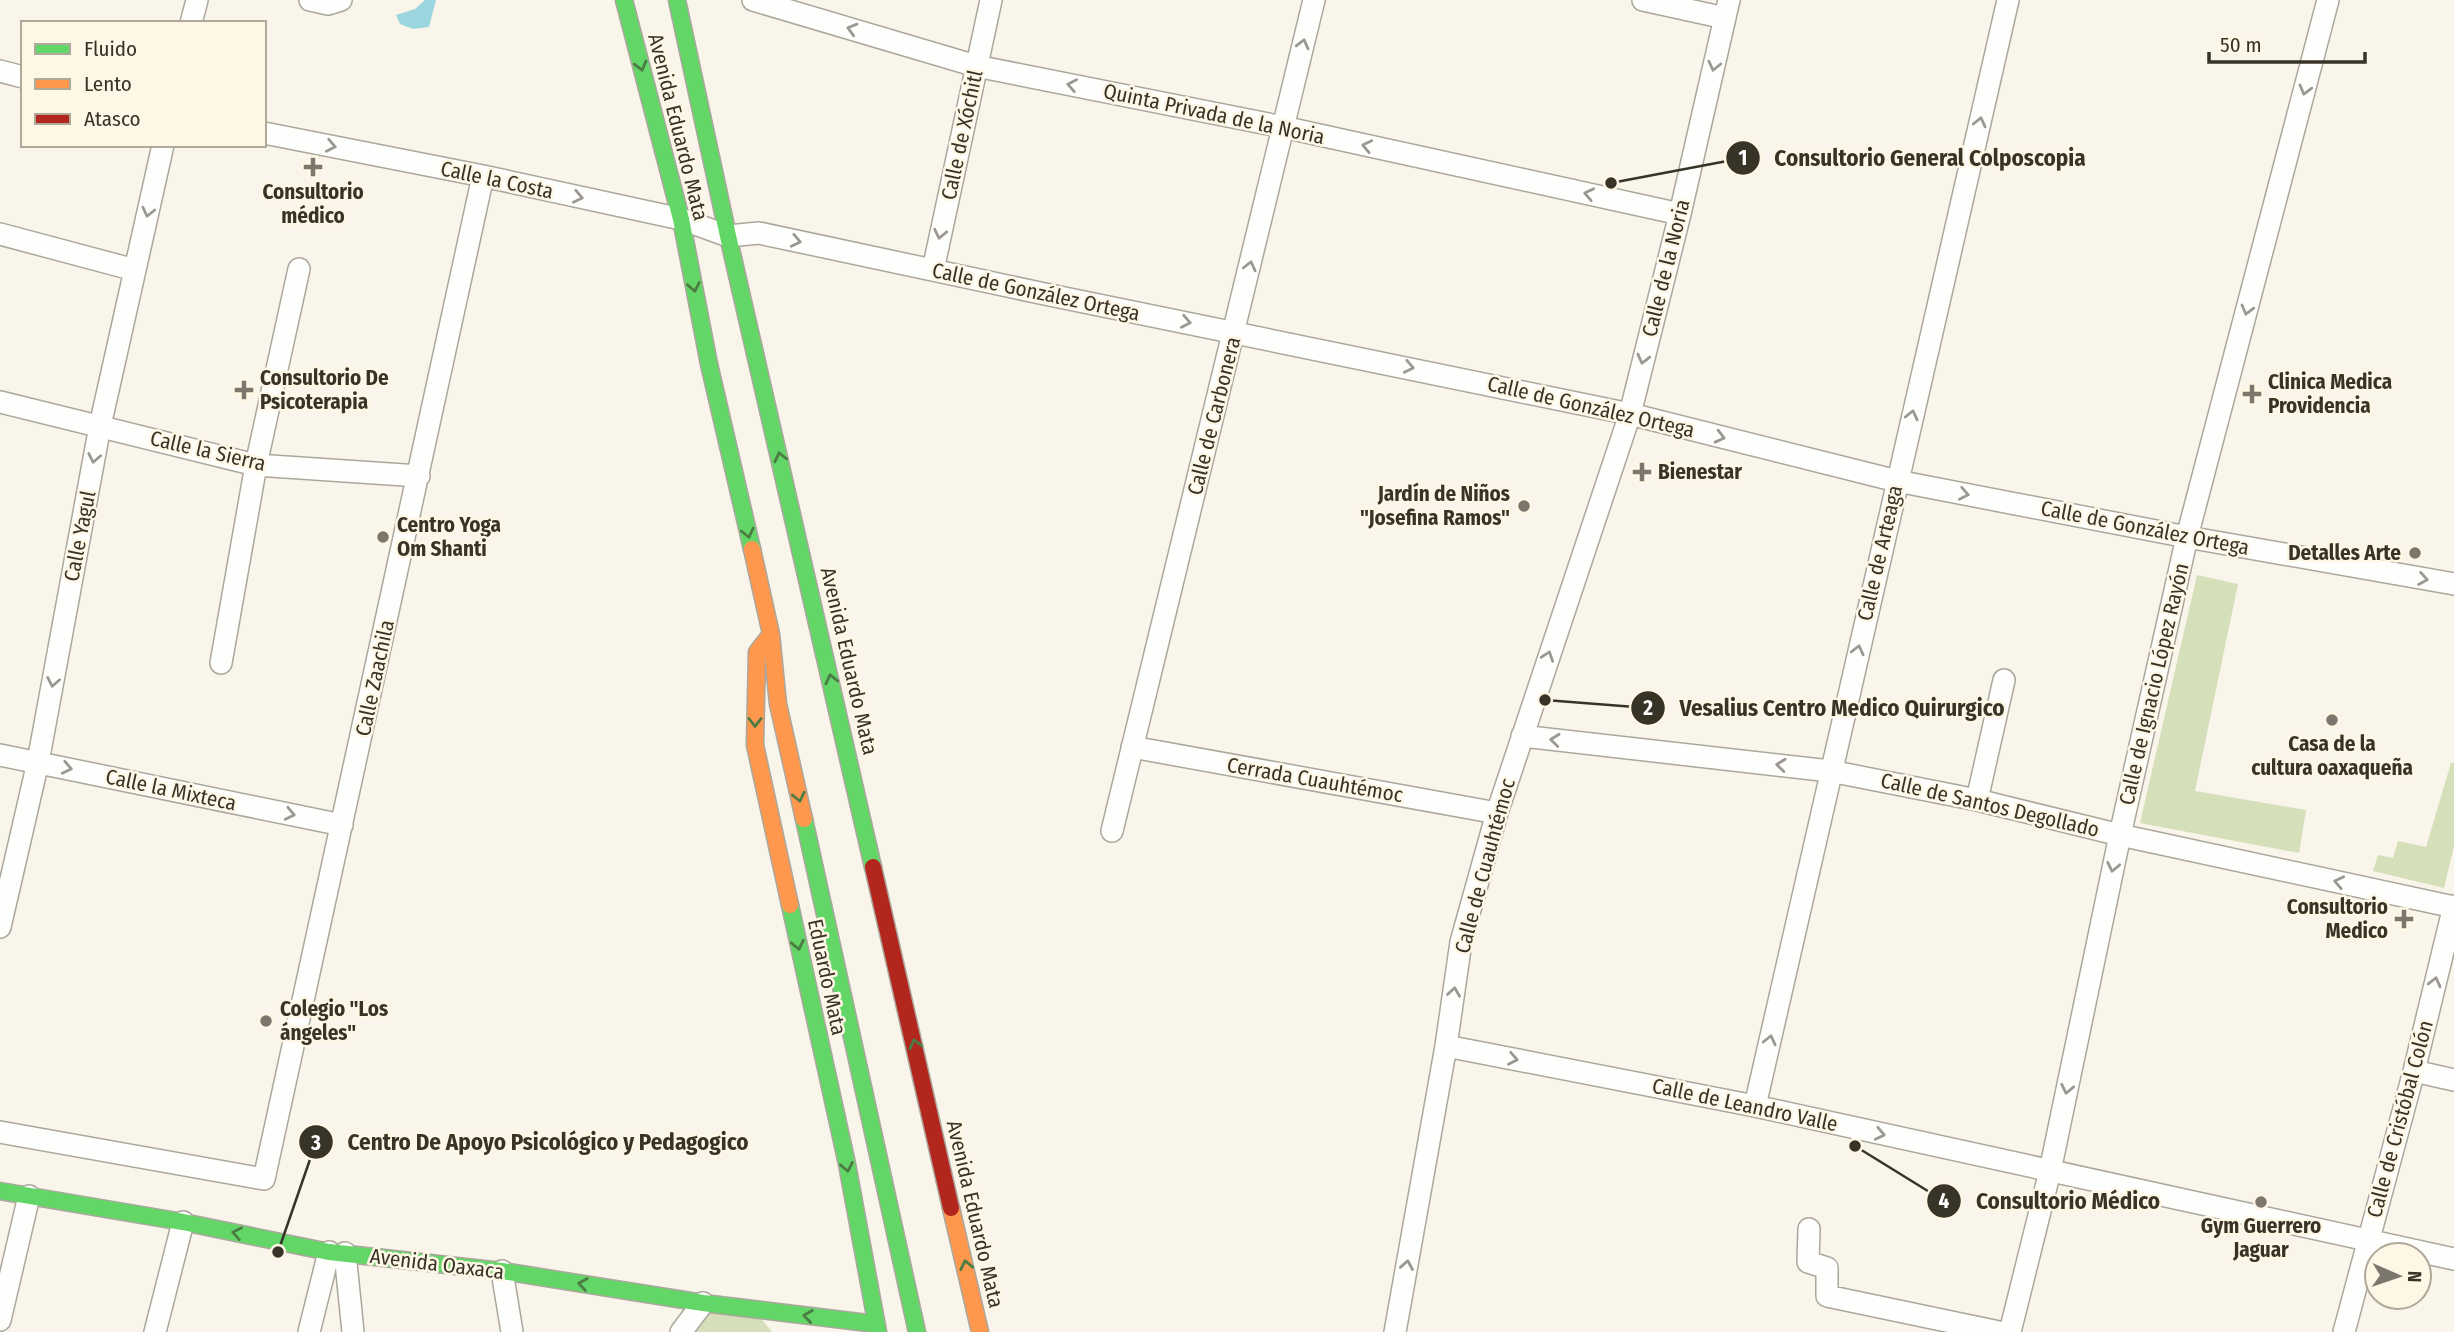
<svg xmlns="http://www.w3.org/2000/svg" width="2454" height="1332" font-family="'Fira Sans Condensed',sans-serif">
<style>
.park{fill:#d5dfba}
.water{fill:#9bd6df}
.lines{fill:none;stroke-linecap:round;stroke-linejoin:round}
.street-casing{stroke:#aba79d;stroke-width:24}
.fast-casing{stroke:#aba79d;stroke-width:19}
.slow-casing{stroke:#aba79d;stroke-width:19}
.jam-casing{stroke:#aba79d;stroke-width:19}
.street{stroke:#fefefc;stroke-width:21}
.fast{stroke:#63d668;stroke-width:16}
.slow{stroke:#ff974d;stroke-width:16}
.jam{stroke:#b3261e;stroke-width:16}
.oneway{stroke:#9b9892}
.oneway2{stroke:#4b7c44}
.poi-dot{fill:#7c776c;stroke:#fff7e5;stroke-width:2.5}
.labels{text-anchor:middle;stroke-width:5;stroke-linejoin:round;paint-order:stroke}
.street-label{font-size:21px;fill:#383327;stroke:#fff7e5}
.poi-label{font-size:21px;font-weight:bold;fill:#383327;stroke:#fff7e5;text-anchor:start}
.leader{fill:none;stroke:#383327;stroke-width:2.5}
.callout-dot{fill:#383327;stroke:#fff7e5;stroke-width:2.5}
.mark-label{font-size:21px;text-anchor:middle;font-weight:bold;fill:#fff}
.callout-label{font-size:23px;text-anchor:middle;font-weight:bold;fill:#383327;stroke:#fff7e5;stroke-width:5;stroke-linejoin:round;paint-order:stroke}
</style>
<rect width="100%" height="100%" fill="#f9f5eb"/>
<path class="park" d="M 2197,575 L 2238,584 L 2195,791 L 2306,810 L 2299,853 L 2140,823 Z
M 2451,763 L 2454,763 L 2454,846 L 2444,888 L 2373,871 L 2378,855 L 2393,858 L 2398,841 L 2426,847 Z
M 706,1304 L 756,1312 L 772,1332 L 685,1332 Z"/>
<path class="water" d="M 425,0 L 436,0 L 429,27 L 413,29 L 400,24 L 396,15 L 415,9 Z"/>
<g class="lines">
<defs>
<path id="street" d="M 310,0 L 328,4 L 341,0
M 753,0 L 976,66 L 1283,127 L 1680,214
M 1643,0 L 1725,18
M 191,23 L 197,0
M 0,71 L 23,77
M 264,133 L 483,176 L 681,219 L 728,236 L 759,233 L 1040,293 L 1630,414 L 1897,481 L 2187,537 L 2454,584
M 0,234 L 135,270
M 933,270 L 991,0
M 0,402 L 256,465 L 419,476
M 221,663 L 256,465 L 299,269
M 1522,736 L 1830,771 L 1977,800 L 2120,835 L 2454,907
M 1132,747 L 1497,813
M 0,755 L 342,825
M 1977,800 L 2004,680
M 1112,831 L 1314,0
M 0,927 L 38,762 L 100,426 L 163,145
M 1446,1046 L 1755,1106 L 2454,1259
M 2414,1071 L 2454,1080
M 1755,1106 L 2008,0
M 0,1132 L 264,1179 L 483,176
M 1809,1229 L 1808,1262 L 1827,1268 L 1827,1296 L 1999,1332
M 345,1253 L 353,1332
M 502,1271 L 512,1332
M 0,1320 L 29,1196
M 155,1332 L 183,1222
M 309,1332 L 329,1252
M 681,1332 L 703,1303
M 1395,1332 L 1446,1046 L 1461,942 L 1497,813 L 1630,414 L 1680,214 L 1729,0
M 2010,1332 L 2050,1171 L 2120,835 L 2187,537 L 2328,0
M 2344,1332 L 2414,1071 L 2454,906"/>
<path id="fast" d="M 624,0 L 681,219 L 709,364 L 752,549
M 677,0 L 728,236 L 873,867
M 804,819 L 917,1332
M 790,905 L 847,1164 L 878,1332
M 0,1191 L 183,1222 L 329,1252 L 502,1271 L 703,1303 L 876,1324"/>
<path id="slow" d="M 752,549 L 771,634 L 778,704 L 804,819
M 771,634 L 757,652 L 755,745 L 790,905
M 951,1208 L 980,1332"/>
<path id="jam" d="M 873,867 L 951,1208"/>
</defs>
<use href="#street" class="street-casing"/>
<use href="#fast" class="fast-casing"/>
<use href="#slow" class="slow-casing"/>
<use href="#jam" class="jam-casing"/>
<use href="#street" class="street"/>
<use href="#fast" class="fast"/>
<use href="#slow" class="slow"/>
<use href="#jam" class="jam"/>
</g>
<defs><path id="oneway-chevron" d="M-2-3.5L2.5 0L-2 3.5" fill="none" stroke-width="1.6" stroke-linecap="round" stroke-linejoin="round" transform="scale(1.75)"/></defs>
<g class="oneway">
<use href="#oneway-chevron" transform="translate(852 29) rotate(-164)"/>
<use href="#oneway-chevron" transform="translate(1303 44) rotate(-76)"/>
<use href="#oneway-chevron" transform="translate(1714 66) rotate(103)"/>
<use href="#oneway-chevron" transform="translate(1072 85) rotate(-169)"/>
<use href="#oneway-chevron" transform="translate(2305 90) rotate(105)"/>
<use href="#oneway-chevron" transform="translate(1980 122) rotate(-77)"/>
<use href="#oneway-chevron" transform="translate(331 146) rotate(11)"/>
<use href="#oneway-chevron" transform="translate(1367 146) rotate(-168)"/>
<use href="#oneway-chevron" transform="translate(1589 194) rotate(-168)"/>
<use href="#oneway-chevron" transform="translate(578 197) rotate(12)"/>
<use href="#oneway-chevron" transform="translate(148 212) rotate(103)"/>
<use href="#oneway-chevron" transform="translate(940 234) rotate(102)"/>
<use href="#oneway-chevron" transform="translate(796 241) rotate(12)"/>
<use href="#oneway-chevron" transform="translate(1250 266) rotate(-77)"/>
<use href="#oneway-chevron" transform="translate(2247 310) rotate(105)"/>
<use href="#oneway-chevron" transform="translate(1186 322) rotate(11)"/>
<use href="#oneway-chevron" transform="translate(1643 359) rotate(104)"/>
<use href="#oneway-chevron" transform="translate(1409 367) rotate(12)"/>
<use href="#oneway-chevron" transform="translate(1912 415) rotate(-77)"/>
<use href="#oneway-chevron" transform="translate(1720 437) rotate(14)"/>
<use href="#oneway-chevron" transform="translate(94 458) rotate(101)"/>
<use href="#oneway-chevron" transform="translate(1964 494) rotate(11)"/>
<use href="#oneway-chevron" transform="translate(2423 579) rotate(10)"/>
<use href="#oneway-chevron" transform="translate(1858 650) rotate(-77)"/>
<use href="#oneway-chevron" transform="translate(1548 656) rotate(-71)"/>
<use href="#oneway-chevron" transform="translate(53 682) rotate(101)"/>
<use href="#oneway-chevron" transform="translate(1555 740) rotate(-174)"/>
<use href="#oneway-chevron" transform="translate(1781 765) rotate(-174)"/>
<use href="#oneway-chevron" transform="translate(67 768) rotate(12)"/>
<use href="#oneway-chevron" transform="translate(290 814) rotate(12)"/>
<use href="#oneway-chevron" transform="translate(2113 867) rotate(102)"/>
<use href="#oneway-chevron" transform="translate(2339 882) rotate(-168)"/>
<use href="#oneway-chevron" transform="translate(2435 982) rotate(-76)"/>
<use href="#oneway-chevron" transform="translate(1454 992) rotate(-82)"/>
<use href="#oneway-chevron" transform="translate(1770 1040) rotate(-77)"/>
<use href="#oneway-chevron" transform="translate(1513 1059) rotate(11)"/>
<use href="#oneway-chevron" transform="translate(2067 1089) rotate(102)"/>
<use href="#oneway-chevron" transform="translate(1880 1134) rotate(12)"/>
<use href="#oneway-chevron" transform="translate(1407 1265) rotate(-80)"/>
</g>
<g class="oneway2">
<use href="#oneway-chevron" transform="translate(641 66) rotate(75)"/>
<use href="#oneway-chevron" transform="translate(694 287) rotate(79)"/>
<use href="#oneway-chevron" transform="translate(780 457) rotate(-103)"/>
<use href="#oneway-chevron" transform="translate(748 533) rotate(77)"/>
<use href="#oneway-chevron" transform="translate(831 679) rotate(-103)"/>
<use href="#oneway-chevron" transform="translate(755 722) rotate(90)"/>
<use href="#oneway-chevron" transform="translate(799 797) rotate(77)"/>
<use href="#oneway-chevron" transform="translate(798 945) rotate(78)"/>
<use href="#oneway-chevron" transform="translate(915 1044) rotate(-103)"/>
<use href="#oneway-chevron" transform="translate(847 1167) rotate(79)"/>
<use href="#oneway-chevron" transform="translate(237 1233) rotate(-169)"/>
<use href="#oneway-chevron" transform="translate(966 1265) rotate(-102)"/>
<use href="#oneway-chevron" transform="translate(583 1284) rotate(-171)"/>
<use href="#oneway-chevron" transform="translate(808 1316) rotate(-172)"/>
</g>
<g class="poi-dot">
<path d="M309.5 156.5h7v7h7v7h-7v7h-7v-7h-7v-7h7z"/>
<path d="M240.5 379.5h7v7h7v7h-7v7h-7v-7h-7v-7h7z"/>
<path d="M2248.5 383.5h7v7h7v7h-7v7h-7v-7h-7v-7h7z"/>
<path d="M1638.5 461.5h7v7h7v7h-7v7h-7v-7h-7v-7h7z"/>
<circle cx="1524" cy="506" r="7"/>
<circle cx="383" cy="537" r="7"/>
<circle cx="2415" cy="553" r="7"/>
<circle cx="2332" cy="720" r="7"/>
<path d="M2400.5 908.5h7v7h7v7h-7v7h-7v-7h-7v-7h7z"/>
<circle cx="266" cy="1021" r="7"/>
<circle cx="2261" cy="1202" r="7"/>
</g>
<g class="labels">
<g class="street-label">
<text transform="translate(1214 114) rotate(12)" y="7">Quinta Privada de la Noria</text>
<text transform="translate(678 127) rotate(76)" y="7">Avenida Eduardo Mata</text>
<text transform="translate(962 135) rotate(-78)" y="7">Calle de Xóchitl</text>
<text transform="translate(497 180) rotate(12)" y="7">Calle la Costa</text>
<text transform="translate(1666 268) rotate(-76)" y="7">Calle de la Noria</text>
<text transform="translate(1036 292) rotate(12)" y="7">Calle de González Ortega</text>
<text transform="translate(1591 407) rotate(13)" y="7">Calle de González Ortega</text>
<text transform="translate(1214 416) rotate(-76)" y="7">Calle de Carbonera</text>
<text transform="translate(208 451) rotate(13)" y="7">Calle la Sierra</text>
<text transform="translate(2145 528) rotate(11)" y="7">Calle de González Ortega</text>
<text transform="translate(80 536) rotate(-79)" y="7">Calle Yagul</text>
<text transform="translate(1880 553) rotate(-77)" y="7">Calle de Arteaga</text>
<text transform="translate(849 661) rotate(77)" y="7">Avenida Eduardo Mata</text>
<text transform="translate(375 678) rotate(-78)" y="7">Calle Zaachila</text>
<text transform="translate(2154 684) rotate(-77)" y="7">Calle de Ignacio López Rayón</text>
<text transform="translate(1315 780) rotate(10)" y="7">Cerrada Cuauhtémoc</text>
<text transform="translate(171 790) rotate(12)" y="7">Calle la Mixteca</text>
<text transform="translate(1990 805) rotate(13)" y="7">Calle de Santos Degollado</text>
<text transform="translate(1485 866) rotate(-75)" y="7">Calle de Cuauhtémoc</text>
<text transform="translate(827 977) rotate(78)" y="7">Eduardo Mata</text>
<text transform="translate(1745 1105) rotate(12)" y="7">Calle de Leandro Valle</text>
<text transform="translate(2400 1119) rotate(-75)" y="7">Calle de Cristóbal Colón</text>
<text transform="translate(975 1214) rotate(77)" y="7">Avenida Eduardo Mata</text>
<text transform="translate(437 1264) rotate(7)" y="7">Avenida Oaxaca</text>
</g>
<g class="poi-label">
<text x="313" y="199" text-anchor="middle">Consultorio<tspan x="313" dy="24">médico</tspan></text>
<text x="260" y="385">Consultorio De<tspan x="260" dy="24">Psicoterapia</tspan></text>
<text x="2268" y="389">Clinica Medica<tspan x="2268" dy="24">Providencia</tspan></text>
<text x="1658" y="479">Bienestar</text>
<text x="1510" y="501" text-anchor="end">Jardín de Niños<tspan x="1510" dy="24">"Josefina Ramos"</tspan></text>
<text x="397" y="532">Centro Yoga<tspan x="397" dy="24">Om Shanti</tspan></text>
<text x="2401" y="560" text-anchor="end">Detalles Arte</text>
<text x="2332" y="751" text-anchor="middle">Casa de la<tspan x="2332" dy="24">cultura oaxaqueña</tspan></text>
<text x="2388" y="914" text-anchor="end">Consultorio<tspan x="2388" dy="24">Medico</tspan></text>
<text x="280" y="1016">Colegio "Los<tspan x="280" dy="24">ángeles"</tspan></text>
<text x="2261" y="1233" text-anchor="middle">Gym Guerrero<tspan x="2261" dy="24">Jaguar</tspan></text>
</g>
</g>
<path class="leader" d="M1611 183L1743 158M1545 700L1648 708M278 1252L316 1142M1855 1146L1944 1201"/>
<g class="callout-dot">
<circle cx="1611" cy="183" r="7"/>
<circle cx="1545" cy="700" r="7"/>
<circle cx="278" cy="1252" r="7"/>
<circle cx="1855" cy="1146" r="7"/>
<circle cx="1743" cy="158" r="18"/>
<circle cx="1648" cy="708" r="18"/>
<circle cx="316" cy="1142" r="18"/>
<circle cx="1944" cy="1201" r="18"/>
</g>
<g class="mark-label">
<text x="1743" y="165">1</text>
<text x="1648" y="715">2</text>
<text x="316" y="1150">3</text>
<text x="1944" y="1208">4</text>
</g>
<g class="callout-label">
<text x="1930" y="166">Consultorio General Colposcopia</text>
<text x="1842" y="716">Vesalius Centro Medico Quirurgico</text>
<text x="548" y="1150">Centro De Apoyo Psicológico y Pedagogico</text>
<text x="2068" y="1209">Consultorio Médico</text>
</g>
<rect x="21" y="21" width="245" height="126" fill="#fff7e5" stroke="#afa999" stroke-width="2"/>
<rect x="35" y="44" width="35" height="10" fill="#63d668" stroke="#afa999" stroke-width="2"/>
<text x="84" y="56" font-size="21" fill="#383327">Fluido</text>
<rect x="35" y="79" width="35" height="10" fill="#ff974d" stroke="#afa999" stroke-width="2"/>
<text x="84" y="91" font-size="21" fill="#383327">Lento</text>
<rect x="35" y="114" width="35" height="10" fill="#b3261e" stroke="#afa999" stroke-width="2"/>
<text x="84" y="126" font-size="21" fill="#383327">Atasco</text>
<g transform="translate(2398 1276) rotate(92)"><circle r="33" fill="#fff7e5" stroke="#afa999" stroke-width="2"/>
<path d="M0-5L12 26L0 18L-12 26Z" fill="#7c776c"/>
<text y="-10" font-size="19" font-weight="bold" text-anchor="middle" fill="#383327">N</text>
</g>
<path d="M2209 52v10h156v-10" fill="none" stroke="#383327" stroke-width="3.5"/>
<text x="2220" y="52" font-size="21" fill="#383327" stroke="#fff7e5" stroke-width="5" paint-order="stroke">50 m</text>
</svg>
